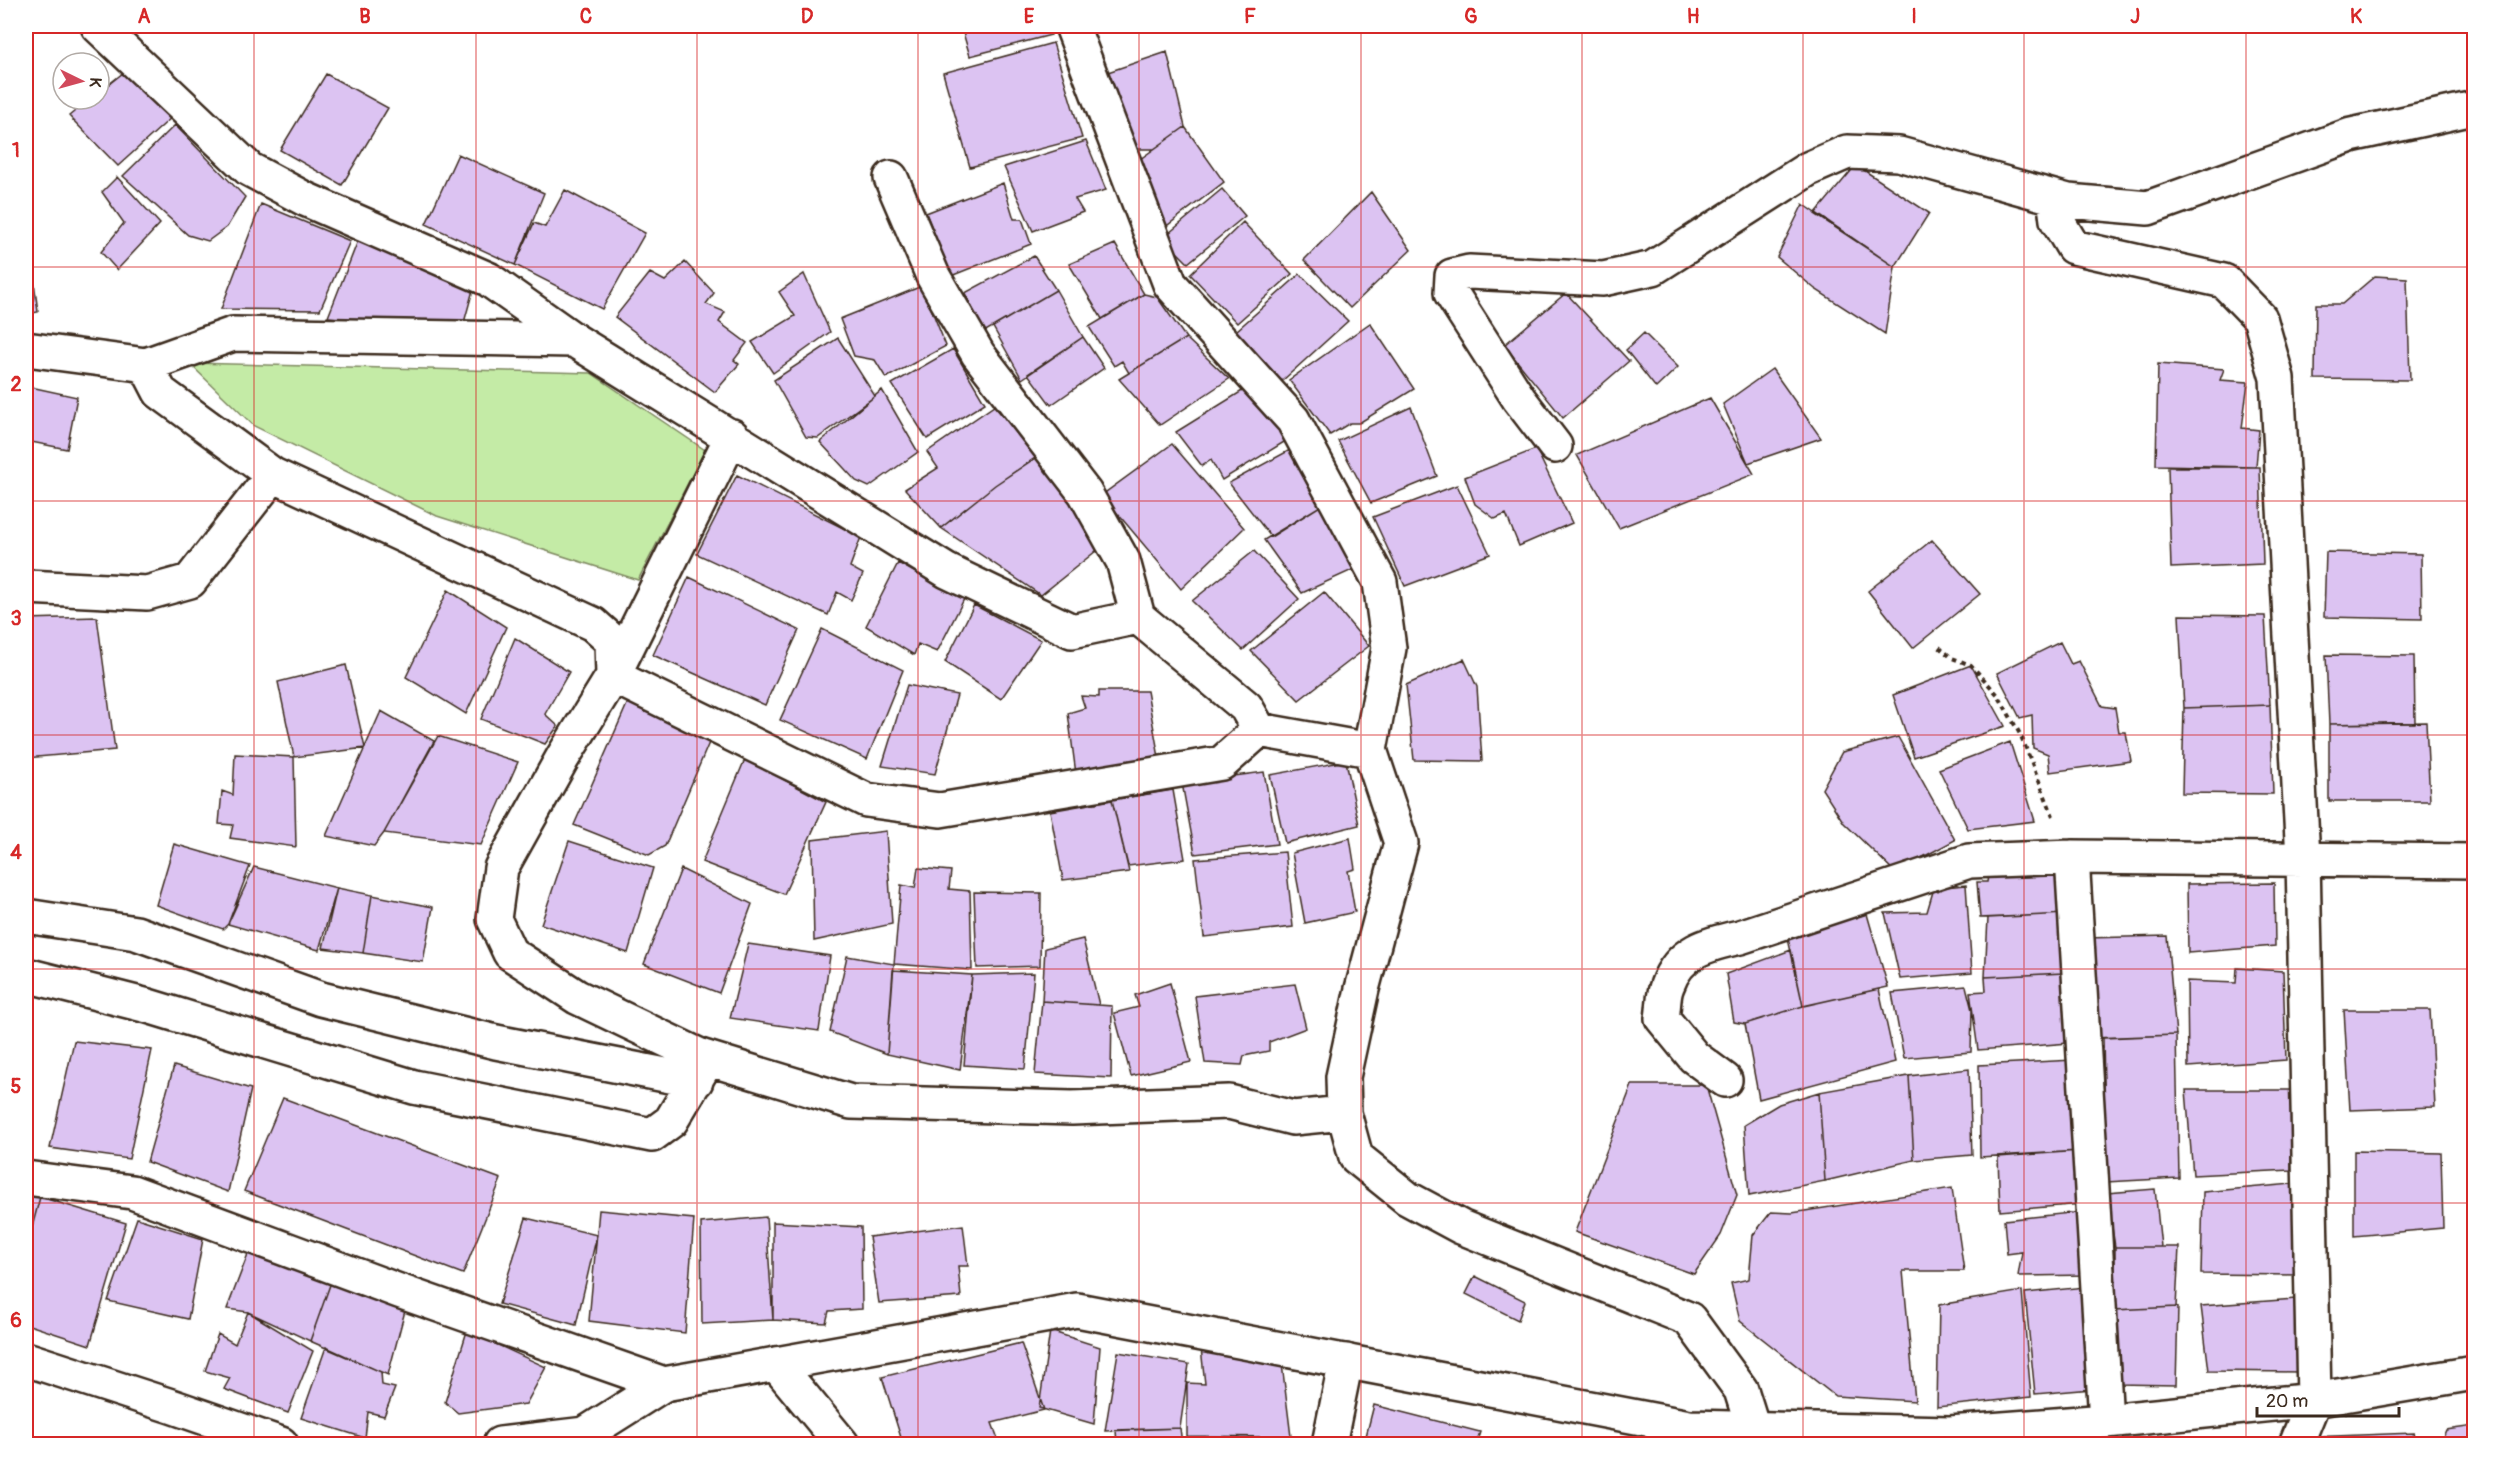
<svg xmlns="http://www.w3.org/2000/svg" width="2500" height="1470" font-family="Pangolin,sans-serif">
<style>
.green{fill:#c4eba6;stroke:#808a62;stroke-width:1.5}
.building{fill:#dcc3f2;stroke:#3b2a1e;stroke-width:1.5}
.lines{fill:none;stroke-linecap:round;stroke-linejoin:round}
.street-casing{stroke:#3b2a1e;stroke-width:38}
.secondary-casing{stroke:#3b2a1e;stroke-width:38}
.path{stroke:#3b2a1e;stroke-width:4;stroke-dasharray:4.5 4.5;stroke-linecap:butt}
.street{stroke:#fff;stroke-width:33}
.secondary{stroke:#fff;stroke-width:33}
.grid{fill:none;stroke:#d62828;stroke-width:1.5;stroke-opacity:0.55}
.neatline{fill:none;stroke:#d62828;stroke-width:2}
.grid-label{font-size:20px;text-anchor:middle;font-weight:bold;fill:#d62828}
</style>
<rect width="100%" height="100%" fill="#fff"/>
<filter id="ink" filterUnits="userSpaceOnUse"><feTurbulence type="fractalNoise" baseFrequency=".0167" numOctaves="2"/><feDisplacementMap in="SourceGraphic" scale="12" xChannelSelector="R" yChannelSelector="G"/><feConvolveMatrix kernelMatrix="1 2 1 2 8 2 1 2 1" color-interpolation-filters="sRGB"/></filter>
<g filter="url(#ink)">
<path class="green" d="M 189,363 L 591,373 L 705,450 L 638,580 L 437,516 L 254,426 Z"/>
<path class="building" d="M 961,26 L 1048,26 L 1051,35 L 970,56 Z
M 1053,43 L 1082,138 L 970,167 L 943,73 Z
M 1167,52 L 1185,127 L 1154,149 L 1120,149 L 1102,74 Z
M 128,69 L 172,117 L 118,166 L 69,116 L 90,99 L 99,99 L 99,92 Z
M 326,74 L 388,108 L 342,185 L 280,150 Z
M 175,125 L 245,197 L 227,227 L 208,241 L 188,235 L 123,176 Z
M 1185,127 L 1224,182 L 1160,231 L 1129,167 Z
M 1086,141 L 1106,190 L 1075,199 L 1083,212 L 1033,231 L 1004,167 Z
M 458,154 L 544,193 L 515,265 L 426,224 Z
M 1856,165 L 1929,213 L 1895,267 L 1815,214 Z
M 117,177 L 160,224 L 117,270 L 101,252 L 124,223 L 102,192 Z
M 1003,183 L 1014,219 L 1022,219 L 1031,244 L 951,276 L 926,213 Z
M 1222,189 L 1245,216 L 1188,263 L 1163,238 Z
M 565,190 L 645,233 L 602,309 L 515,265 L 534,223 L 545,227 Z
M 1371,192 L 1411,250 L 1350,308 L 1304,260 Z
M 261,204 L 350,241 L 320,310 L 221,309 Z
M 1803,204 L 1895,267 L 1885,334 L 1815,289 L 1777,257 Z
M 1243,222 L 1292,274 L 1237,323 L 1190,274 Z
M 28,236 L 38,312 L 26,314 L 26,237 Z
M 359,238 L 473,290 L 462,330 L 328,317 Z
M 1115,244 L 1144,294 L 1102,319 L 1069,264 Z
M 1034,256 L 1056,290 L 984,332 L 965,293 Z
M 685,262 L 714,293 L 706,304 L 725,312 L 719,322 L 747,343 L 734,360 L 739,364 L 715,392 L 615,317 L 650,273 L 665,281 Z
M 804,274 L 830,332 L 773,373 L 752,342 L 795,316 L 779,292 Z
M 1300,274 L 1348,321 L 1282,381 L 1236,331 Z
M 2375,276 L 2407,278 L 2410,380 L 2315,379 L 2316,304 L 2342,304 Z
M 922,286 L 946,346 L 886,378 L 875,360 L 854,356 L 840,319 Z
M 1056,290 L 1083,337 L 1022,379 L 993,327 Z
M 1566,293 L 1629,361 L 1563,418 L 1504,345 Z
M 1144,294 L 1157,297 L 1186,338 L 1129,373 L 1122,361 L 1114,366 L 1089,327 Z
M 1370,323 L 1414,389 L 1359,423 L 1350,423 L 1330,435 L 1289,380 Z
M 1644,333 L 1678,367 L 1656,388 L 1626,350 Z
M 1083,337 L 1104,368 L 1051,405 L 1028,374 Z
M 838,338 L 875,396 L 818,438 L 806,437 L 774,380 Z
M 1186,338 L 1229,379 L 1160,425 L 1119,379 Z
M 953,349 L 985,403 L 927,439 L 892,384 Z
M 2158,364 L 2224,369 L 2220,380 L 2248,382 L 2242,428 L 2259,430 L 2256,467 L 2156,465 Z
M 1772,369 L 1821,438 L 1748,463 L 1723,404 Z
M 26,386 L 77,397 L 67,449 L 26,441 Z
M 1247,388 L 1289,439 L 1222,480 L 1211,460 L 1202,466 L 1176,432 Z
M 882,390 L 918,452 L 869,487 L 856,481 L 820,442 Z
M 1710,398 L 1754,474 L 1619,528 L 1577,455 Z
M 994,406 L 1038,456 L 995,485 L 941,528 L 905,489 L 938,468 L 927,452 Z
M 1411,407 L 1437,476 L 1371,503 L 1338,441 Z
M 1172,444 L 1244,528 L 1181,589 L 1102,495 Z
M 1536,449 L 1572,523 L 1519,546 L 1506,514 L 1495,519 L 1475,504 L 1465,477 Z
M 1290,450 L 1325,503 L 1271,537 L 1229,483 Z
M 1038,456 L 1106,543 L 1041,595 L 941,528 L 995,485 Z
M 2168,467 L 2260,467 L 2263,564 L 2171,568 Z
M 737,475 L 861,537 L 850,567 L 863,574 L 851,600 L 837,592 L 828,615 L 697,554 Z
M 1457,485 L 1490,554 L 1405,586 L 1373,517 Z
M 1325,503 L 1359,567 L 1302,593 L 1264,540 Z
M 1932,540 L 1980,594 L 1913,648 L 1868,591 Z
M 1254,551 L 1299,599 L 1243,650 L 1192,601 Z
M 2326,552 L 2421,554 L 2422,619 L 2324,617 Z
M 898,563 L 964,599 L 937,652 L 918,644 L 914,655 L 866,626 Z
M 689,577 L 799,630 L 765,705 L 653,655 Z
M 448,590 L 506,627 L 466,714 L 406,677 Z
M 1324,592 L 1369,646 L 1299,700 L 1251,651 Z
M 974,605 L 1041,640 L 1001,699 L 945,662 Z
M 2179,615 L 2265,616 L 2270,705 L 2184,708 Z
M 97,617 L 115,750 L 26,758 L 26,619 Z
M 822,629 L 903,670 L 867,759 L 780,720 Z
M 515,638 L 569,672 L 545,714 L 558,726 L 545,744 L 481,719 Z
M 2060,642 L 2071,664 L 2079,661 L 2102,706 L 2115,708 L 2119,732 L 2126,732 L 2131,761 L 2050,772 L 2048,754 L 2033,748 L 2032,715 L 2020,718 L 1997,673 Z
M 2326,655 L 2414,656 L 2415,723 L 2329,724 Z
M 1464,659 L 1477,687 L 1482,761 L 1414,760 L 1406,685 Z
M 346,665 L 365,748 L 294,757 L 278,682 Z
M 1971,665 L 2005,726 L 1914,757 L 1893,695 Z
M 907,685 L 957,695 L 935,774 L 882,766 Z
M 1099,691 L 1147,691 L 1160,763 L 1076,774 L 1068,713 L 1085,708 L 1081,696 L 1099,697 Z
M 628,702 L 711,738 L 665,846 L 649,855 L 574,825 Z
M 2270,705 L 2273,794 L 2182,793 L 2184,708 Z
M 381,711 L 434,741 L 384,833 L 374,846 L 326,836 Z
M 2426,722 L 2430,801 L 2329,801 L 2329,724 Z
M 438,736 L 518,762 L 481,845 L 384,833 Z
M 1898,737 L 1955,840 L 1895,872 L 1844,823 L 1822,789 L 1842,752 Z
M 2010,742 L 2035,821 L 1968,829 L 1939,769 Z
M 235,754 L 294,757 L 296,847 L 230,838 L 233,825 L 219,824 L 222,791 L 233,795 Z
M 745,759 L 826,802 L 784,894 L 702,862 Z
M 1346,761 L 1359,825 L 1285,843 L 1270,775 Z
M 1264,772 L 1277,844 L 1195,854 L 1182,783 Z
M 1173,790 L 1185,859 L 1128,866 L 1112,800 Z
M 1112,800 L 1129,872 L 1063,880 L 1050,811 Z
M 886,831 L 892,924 L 814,941 L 812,840 Z
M 1350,838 L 1355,869 L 1348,871 L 1355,912 L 1305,923 L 1292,853 Z
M 569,841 L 653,868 L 628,953 L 541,924 Z
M 174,844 L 250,866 L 228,924 L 223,929 L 156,905 Z
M 1285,852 L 1293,927 L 1204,937 L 1195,859 Z
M 254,867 L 337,888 L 319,950 L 228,924 Z
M 918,868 L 951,871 L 949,889 L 970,891 L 972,970 L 894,964 L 901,885 L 915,888 Z
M 1989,868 L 2063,869 L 2065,914 L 1980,918 L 1977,882 L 1987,882 Z
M 681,869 L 752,904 L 719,993 L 644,964 Z
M 2274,883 L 2275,946 L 2188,953 L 2187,884 Z
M 1966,885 L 1972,973 L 1900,979 L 1885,913 L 1927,912 L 1934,888 Z
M 337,888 L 372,895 L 363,953 L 323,948 Z
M 2471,891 L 2474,891 L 2473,981 Z
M 974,892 L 1041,893 L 1040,966 L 977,968 Z
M 372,895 L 433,907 L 423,962 L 363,953 Z
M 1867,914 L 1888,987 L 1803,1006 L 1787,934 Z
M 2065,914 L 2063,973 L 1985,977 L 1988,918 Z
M 2167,936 L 2176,1035 L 2091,1038 L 2086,938 Z
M 1083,939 L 1099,1005 L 1042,1001 L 1045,948 Z
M 748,944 L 830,956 L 819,1031 L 730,1018 Z
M 1791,950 L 1803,1006 L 1745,1024 L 1734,1022 L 1726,974 Z
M 847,956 L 894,964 L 887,1054 L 830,1032 Z
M 2237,968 L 2283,971 L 2286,1060 L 2188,1067 L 2187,981 L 2236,983 Z
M 893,970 L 972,975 L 960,1070 L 887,1054 Z
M 1034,973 L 1025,1069 L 964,1065 L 972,975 Z
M 2063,973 L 2069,1043 L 1978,1050 L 1970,992 L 1986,991 L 1985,977 Z
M 1170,983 L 1191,1062 L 1131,1076 L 1114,1013 L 1139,1007 L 1135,995 Z
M 1295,984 L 1306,1028 L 1269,1042 L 1269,1051 L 1244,1056 L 1242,1065 L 1205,1063 L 1195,996 Z
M 1966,986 L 1972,1010 L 1971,1052 L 1904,1058 L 1892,993 Z
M 1879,989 L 1895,1062 L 1759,1099 L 1745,1024 L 1803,1006 Z
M 1042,1001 L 1112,1006 L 1111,1078 L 1035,1074 Z
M 2344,1010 L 2430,1010 L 2435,1107 L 2350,1110 Z
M 2474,1011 L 2474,1095 L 2471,1095 Z
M 2176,1035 L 2179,1178 L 2106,1182 L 2103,1038 Z
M 74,1041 L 152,1050 L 129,1159 L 50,1148 Z
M 2074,1060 L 2079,1151 L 1980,1157 L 1979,1065 Z
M 174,1066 L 251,1089 L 228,1192 L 147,1162 Z
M 1969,1069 L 1972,1155 L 1914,1160 L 1909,1076 Z
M 1909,1076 L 1914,1160 L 1825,1181 L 1819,1092 Z
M 1632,1085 L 1706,1085 L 1737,1195 L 1721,1235 L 1694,1274 L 1575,1232 Z
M 2186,1090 L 2291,1090 L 2291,1170 L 2193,1175 Z
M 1819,1092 L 1825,1181 L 1749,1196 L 1744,1125 L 1779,1104 Z
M 283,1098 L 501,1179 L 463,1274 L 244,1191 Z
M 2469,1132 L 2474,1133 L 2473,1226 Z
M 2079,1151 L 2082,1204 L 2000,1211 L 1998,1157 Z
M 2354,1151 L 2441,1153 L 2443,1228 L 2354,1236 Z
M 2292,1184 L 2298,1275 L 2201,1274 L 2203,1192 Z
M 1952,1188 L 1964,1271 L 1903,1271 L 1915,1401 L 1835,1396 L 1740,1321 L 1731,1283 L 1749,1279 L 1753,1235 L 1771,1212 L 1792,1213 Z
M 2155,1189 L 2161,1247 L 2115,1247 L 2107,1193 Z
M 26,1195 L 40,1197 L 26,1250 Z
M 40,1197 L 126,1223 L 90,1345 L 26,1324 L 26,1250 Z
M 599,1210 L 694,1219 L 685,1333 L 589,1321 Z
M 2080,1212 L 2086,1275 L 2018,1276 L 2022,1252 L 2007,1254 L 2004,1220 Z
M 766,1217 L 773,1320 L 702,1324 L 701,1223 Z
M 137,1218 L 203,1239 L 188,1319 L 108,1301 Z
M 526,1218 L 597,1235 L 576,1325 L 499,1304 Z
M 773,1222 L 861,1227 L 862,1309 L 829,1311 L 826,1323 L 773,1320 Z
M 963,1225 L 968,1266 L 958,1266 L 961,1297 L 879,1303 L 869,1237 Z
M 2115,1247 L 2179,1247 L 2176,1307 L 2115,1310 Z
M 248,1254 L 331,1282 L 310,1341 L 248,1312 L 227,1309 Z
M 1475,1276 L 1525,1301 L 1518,1320 L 1466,1294 Z
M 331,1282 L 406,1307 L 388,1375 L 310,1341 Z
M 2085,1287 L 2092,1389 L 2035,1394 L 2025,1293 Z
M 2022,1291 L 2031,1397 L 1937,1407 L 1939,1305 Z
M 2296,1299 L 2301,1372 L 2209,1371 L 2201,1306 Z
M 2178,1307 L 2176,1385 L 2117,1384 L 2113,1310 Z
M 248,1312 L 313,1351 L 288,1413 L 224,1389 L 230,1378 L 205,1371 L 218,1334 L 235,1344 Z
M 467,1331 L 546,1367 L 526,1404 L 458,1413 L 445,1402 Z
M 1050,1331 L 1100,1347 L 1094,1424 L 1039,1408 Z
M 1021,1343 L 1044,1410 L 992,1423 L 1000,1444 L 903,1444 L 882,1377 Z
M 326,1347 L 381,1372 L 382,1385 L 395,1388 L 384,1416 L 368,1412 L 365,1438 L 301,1418 Z
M 1201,1348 L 1282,1364 L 1291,1437 L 1187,1436 L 1187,1383 L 1205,1384 Z
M 1118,1352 L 1189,1364 L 1180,1428 L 1105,1431 Z
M 1374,1405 L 1480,1432 L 1476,1444 L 1364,1444 Z
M 2474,1426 L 2474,1444 L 2440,1444 L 2446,1430 Z
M 1180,1428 L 1182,1444 L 1117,1444 L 1116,1430 Z
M 2414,1433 L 2410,1444 L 2305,1444 L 2308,1437 Z
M 1216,1437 L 1291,1437 L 1291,1444 L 1216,1444 Z
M 2162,1438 L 2163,1444 L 2119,1444 L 2118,1440 Z
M 1545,1440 L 1567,1444 L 1543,1444 Z
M 2068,1440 L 2118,1440 L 2119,1444 L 2068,1444 Z
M 2255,1443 L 2255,1444 L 2186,1444 Z"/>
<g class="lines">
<defs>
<path id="street" d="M 98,26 L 249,169 L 305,199 L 488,279 L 574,340
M 891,178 L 933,276 L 978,354 L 1085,493 L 1123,561 L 1138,617 L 1246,707 L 1259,730
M 2054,197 L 2057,220 L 2073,247 L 2224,281 L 2260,318 L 2277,378 L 2303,858 L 2314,1400 L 2296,1444
M 26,349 L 146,365 L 233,334 L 574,340 L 947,571 L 1072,631 L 1138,617
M 146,365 L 160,392 L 273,475 L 593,624 L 612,641 L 613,676
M 732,436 L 613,676 L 563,757 L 501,868 L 494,919 L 510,953 L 577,997 L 700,1056 L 851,1102 L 1072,1108 L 1229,1102 L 1293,1118 L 1344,1113 L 1343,1077 L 1362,989 L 1401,843 L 1370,750 L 1389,648 L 1380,582 L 1293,420 L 1170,284 L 1072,26
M 1555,446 L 1519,399 L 1451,293 L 1452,276 L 1469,272 L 1603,279 L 1653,268 L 1808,169 L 1847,152 L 1899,154 L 2068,201 L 2148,208 L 2351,135 L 2474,108
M 26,587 L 147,593 L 190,581 L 273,475
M 613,676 L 866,800 L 940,810 L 1222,763 L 1259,730 L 1370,750
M 2072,857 L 2106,1421
M 26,916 L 136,933 L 321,999 L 496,1042 L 696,1081
M 26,975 L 148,1006 L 414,1087 L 652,1135 L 671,1121 L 708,1059
M 1725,1080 L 1694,1057 L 1662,1018 C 1664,1008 1663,995 1667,986 C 1679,951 1707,944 1740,937 L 1969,861 L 2072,857 L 2474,861
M 1344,1113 L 1356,1157 L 1407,1198 L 1461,1227 L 1689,1319 L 1741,1390 L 1753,1428
M 26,1359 L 171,1406 L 281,1444
M 776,1364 L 842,1444
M 500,1444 L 585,1434 L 664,1384
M 1329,1444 L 1346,1361"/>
<path id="secondary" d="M 26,1178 L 132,1192 L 399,1291 L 664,1384 L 1077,1310 L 1689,1427 L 1950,1433 L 2106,1421 L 2314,1400 L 2474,1373"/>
</defs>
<use href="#street" class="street-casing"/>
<use href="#secondary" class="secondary-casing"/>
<path class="path" d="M 1939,647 L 1952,658 L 1971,665 L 1998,695 L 2021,736 L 2053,816"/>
<use href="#street" class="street"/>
<use href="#secondary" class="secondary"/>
</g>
</g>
<path class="grid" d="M 254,26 L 254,1444M 476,26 L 476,1444M 697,26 L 697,1444M 918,26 L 918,1444M 1139,26 L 1139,1444M 1361,26 L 1361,1444M 1582,26 L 1582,1444M 1803,26 L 1803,1444M 2024,26 L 2024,1444M 2246,26 L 2246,1444M 26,267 L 2474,267M 26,501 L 2474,501M 26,735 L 2474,735M 26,969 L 2474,969M 26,1203 L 2474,1203"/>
<rect width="2500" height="1470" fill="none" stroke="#fff" stroke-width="66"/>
<g transform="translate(81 81) rotate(95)"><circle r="28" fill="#ffffff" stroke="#b1aaa5" stroke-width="1.5"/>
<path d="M0-4.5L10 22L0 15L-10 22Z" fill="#d1495b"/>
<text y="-9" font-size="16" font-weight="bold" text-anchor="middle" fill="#3b2a1e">K</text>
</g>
<path d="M2257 1407v9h142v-9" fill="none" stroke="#3b2a1e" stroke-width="3"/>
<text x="2266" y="1407" font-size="18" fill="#3b2a1e" stroke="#ffffff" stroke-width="4.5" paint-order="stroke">20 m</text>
<rect x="33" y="33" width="2434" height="1404" class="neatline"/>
<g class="grid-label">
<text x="144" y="23">A</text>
<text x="365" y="23">B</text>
<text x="586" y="23">C</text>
<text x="807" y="23">D</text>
<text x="1029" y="23">E</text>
<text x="1250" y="23">F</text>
<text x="1471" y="23">G</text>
<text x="1693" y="23">H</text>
<text x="1914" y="23">I</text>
<text x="2135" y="23">J</text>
<text x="2356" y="23">K</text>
<text x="16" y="157">1</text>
<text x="16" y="391">2</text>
<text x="16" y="625">3</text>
<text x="16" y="859">4</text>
<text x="16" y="1093">5</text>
<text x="16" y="1327">6</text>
</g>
</svg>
